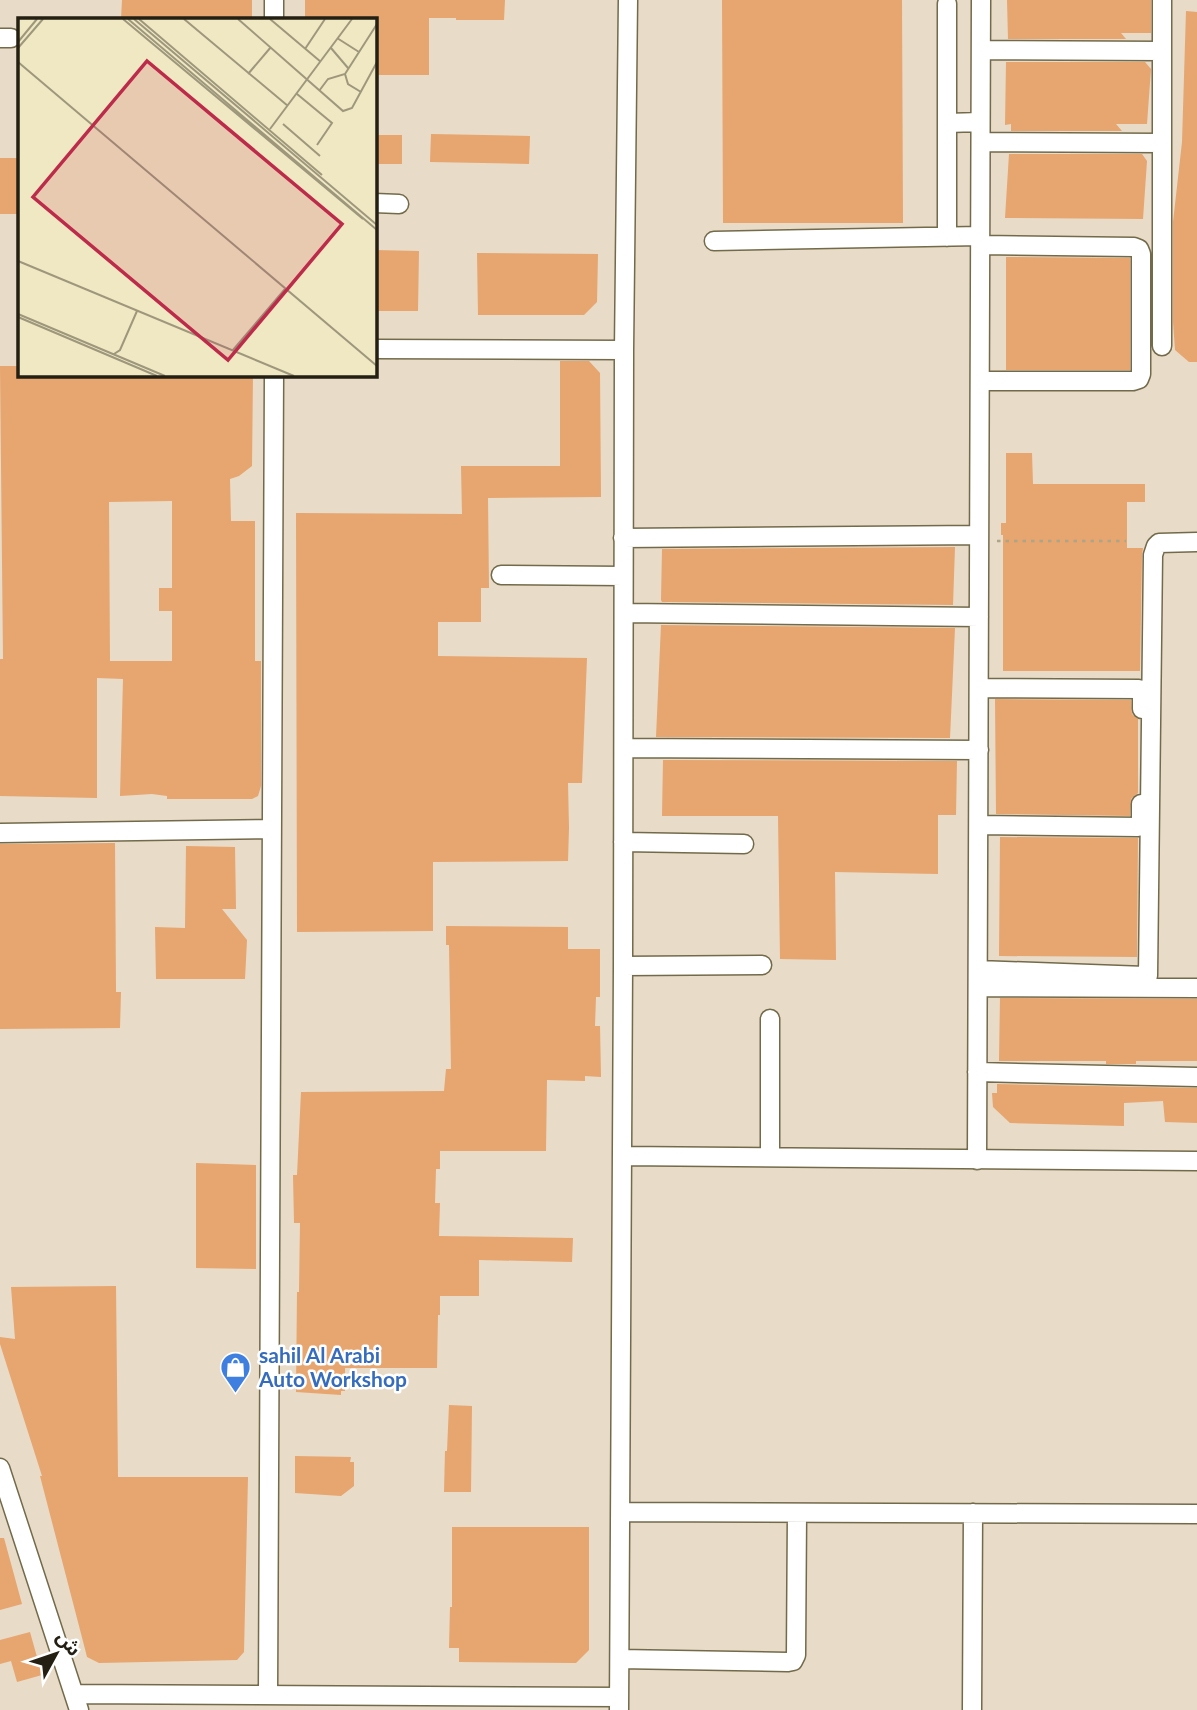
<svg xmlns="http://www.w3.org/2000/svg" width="1197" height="1710" font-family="Lato,'Noto Sans Arabic',sans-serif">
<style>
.industrial{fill:#e8dbc7;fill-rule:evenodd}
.building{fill:#e7a56f;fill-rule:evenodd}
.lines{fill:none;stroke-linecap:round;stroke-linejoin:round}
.minor-casing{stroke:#726a4a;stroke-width:21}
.path{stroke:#aca588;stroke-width:2.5;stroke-dasharray:3.5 5;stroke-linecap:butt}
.minor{stroke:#fff;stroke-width:18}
.labels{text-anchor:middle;stroke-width:5;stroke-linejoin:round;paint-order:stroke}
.shop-label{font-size:21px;font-weight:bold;fill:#366cbe;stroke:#fff;text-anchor:start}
.inset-road{fill:none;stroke:#9e977c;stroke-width:2}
.view{fill:#bc2b4a;fill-opacity:0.15;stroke:#bc2b4a;stroke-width:3.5}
.inset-edge{fill:none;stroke:#231f12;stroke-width:3.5}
</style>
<rect width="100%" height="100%" fill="#f0e7c3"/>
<path class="industrial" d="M 0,0 L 1197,0 L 1197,1710 L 0,1710 ZM 19,19 L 374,19 L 374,374 L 19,374 Z"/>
<path class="building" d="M 122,0 L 252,0 L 252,19 L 121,19 Z
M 305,0 L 505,0 L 504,20 L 456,20 L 456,18 L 429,18 L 429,75 L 374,75 L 374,17 L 305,18 Z
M 722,0 L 902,0 L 903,223 L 723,223 Z
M 1007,0 L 1151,0 L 1151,33 L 1121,33 L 1126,39 L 1008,39 Z
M 1186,11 L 1197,12 L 1197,362 L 1189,362 L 1175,350 L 1173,322 L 1173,222 L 1182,142 Z
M 1006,62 L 1145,62 L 1151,69 L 1147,124 L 1116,124 L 1122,131 L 1011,131 L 1011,124 L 1005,125 Z
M 431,134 L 530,136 L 529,164 L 430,162 Z
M 374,135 L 402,135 L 402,164 L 374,164 Z
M 1009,154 L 1142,154 L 1147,161 L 1143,219 L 1005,218 Z
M 0,158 L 19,158 L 19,214 L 0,214 Z
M 374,250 L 419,251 L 418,311 L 374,311 Z
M 477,253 L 598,254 L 597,302 L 584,315 L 478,315 Z
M 1006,257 L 1130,258 L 1130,370 L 1006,370 Z
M 560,361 L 589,361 L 600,373 L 601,497 L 488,498 L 489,588 L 481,588 L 481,622 L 438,622 L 438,656 L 587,658 L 582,783 L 568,783 L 569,828 L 568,861 L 433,862 L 433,931 L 297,932 L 296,513 L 462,514 L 461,466 L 560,466 Z
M 0,366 L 19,366 L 19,374 L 253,374 L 252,466 L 239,476 L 230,479 L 231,521 L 255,521 L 255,661 L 261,661 L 261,786 L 258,796 L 252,799 L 167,799 L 167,796 L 152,794 L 120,796 L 123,679 L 97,678 L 97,798 L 0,796 L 0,659 L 3,659 ZM 172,501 L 172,588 L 159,588 L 159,611 L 172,611 L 172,661 L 110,661 L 109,502 Z
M 1006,453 L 1032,453 L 1033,484 L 1145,484 L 1145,502 L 1127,502 L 1127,548 L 1143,548 L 1142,555 L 1140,671 L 1003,671 L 1003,535 L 1001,535 L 1001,523 L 1006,523 Z
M 955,547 L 953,605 L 662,602 L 661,600 L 662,549 Z
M 661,625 L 955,628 L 950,738 L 656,737 Z
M 995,699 L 1131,700 L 1132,714 L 1138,719 L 1138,793 L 1131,799 L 1130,816 L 996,814 Z
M 663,760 L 957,761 L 956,815 L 938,815 L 938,874 L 835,872 L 836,960 L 780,959 L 778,816 L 662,816 Z
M 1000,837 L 1138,838 L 1137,957 L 999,956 Z
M 115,843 L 116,992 L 121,992 L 120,1028 L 0,1029 L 0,844 Z
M 186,846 L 235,847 L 236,909 L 222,909 L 247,940 L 245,979 L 156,979 L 155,927 L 185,928 Z
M 446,926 L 568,927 L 568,949 L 600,949 L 600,997 L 596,997 L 595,1026 L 600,1026 L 601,1077 L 585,1076 L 585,1081 L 547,1080 L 546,1151 L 440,1151 L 440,1169 L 436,1169 L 435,1203 L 440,1203 L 439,1236 L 573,1238 L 572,1262 L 479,1260 L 479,1296 L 440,1296 L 440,1315 L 438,1315 L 437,1368 L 345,1368 L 345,1391 L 341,1391 L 341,1395 L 296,1392 L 297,1292 L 299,1292 L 300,1223 L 294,1223 L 293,1175 L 297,1175 L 301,1092 L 444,1091 L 446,1069 L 451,1069 L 449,945 L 446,945 Z
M 1000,998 L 1197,999 L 1197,1061 L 1136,1061 L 1136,1064 L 1106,1064 L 1106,1061 L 999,1061 Z
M 997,1084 L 1197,1088 L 1197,1123 L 1165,1122 L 1163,1101 L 1124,1103 L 1124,1126 L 1010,1123 L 993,1107 L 992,1093 L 997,1093 Z
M 196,1163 L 256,1165 L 256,1269 L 196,1268 Z
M 116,1286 L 118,1477 L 248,1477 L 244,1652 L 237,1660 L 99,1663 L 87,1657 L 85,1649 L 40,1476 L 42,1476 L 0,1344 L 0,1337 L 15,1339 L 11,1287 Z
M 449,1405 L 472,1406 L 471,1492 L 444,1492 L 445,1451 L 447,1451 Z
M 295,1456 L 351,1457 L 350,1462 L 354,1462 L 354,1486 L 341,1496 L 295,1493 Z
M 452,1527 L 589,1527 L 589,1650 L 576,1663 L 459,1662 L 459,1648 L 449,1648 L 450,1607 L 452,1607 Z
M 0,1538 L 4,1538 L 22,1604 L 0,1610 Z
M 30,1632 L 42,1675 L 17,1682 L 11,1661 L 0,1664 L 0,1640 Z"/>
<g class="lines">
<defs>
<path id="minor" d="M 274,19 L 274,0
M 0,38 L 11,38
M 981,50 L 1162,51
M 947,123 L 980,122
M 981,142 L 1162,143
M 374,203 L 399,204
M 947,237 L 947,4
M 714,241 L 980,236
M 1162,346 L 1162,0
M 374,349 L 624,350
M 980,381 L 1133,381 L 1139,379 L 1141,374 L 1141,254 L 1139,249 L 1134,247 L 981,245
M 623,538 L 979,535
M 501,575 L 623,576
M 624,613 L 979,617
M 979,688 L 1139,689 L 1142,692 L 1142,709
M 624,748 L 979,750
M 979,825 L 1138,827 L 1141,824 L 1141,804
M 0,833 L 270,829
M 623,842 L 744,844
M 623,966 L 762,965
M 978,970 L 1145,976
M 1148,976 L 1153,555 L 1156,546 L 1159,543 L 1197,542
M 978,987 L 1197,988
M 977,1072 L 1197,1077
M 622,1156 L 1197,1161
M 770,1157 L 770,1019
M 977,1160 L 981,0
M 0,1468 L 79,1710
M 621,1512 L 1197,1514
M 620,1659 L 788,1662 L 793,1661 L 796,1655 L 797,1513
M 74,1694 L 619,1697
M 268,1695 L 274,374
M 619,1710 L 623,966 L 624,350 L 628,0
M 972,1710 L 973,1513"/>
</defs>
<use href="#minor" class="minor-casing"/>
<path class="path" d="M 997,541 L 1126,541"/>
<use href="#minor" class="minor"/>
</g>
<defs>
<symbol id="shop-pin" viewBox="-11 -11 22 30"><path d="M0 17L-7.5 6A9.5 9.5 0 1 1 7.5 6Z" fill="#3f7fe0" stroke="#fff"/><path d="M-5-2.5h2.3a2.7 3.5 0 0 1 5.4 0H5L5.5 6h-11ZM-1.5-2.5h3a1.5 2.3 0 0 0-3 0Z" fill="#fff"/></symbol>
</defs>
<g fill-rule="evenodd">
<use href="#shop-pin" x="218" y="1350" width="35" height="47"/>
</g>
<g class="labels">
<g class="shop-label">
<text x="259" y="1363">sahil Al Arabi<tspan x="259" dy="24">Auto Workshop</tspan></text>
</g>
</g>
<g transform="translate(18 18)">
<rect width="359" height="359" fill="#f0e7c3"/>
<path class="inset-road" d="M 105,1 L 345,201M 110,1 L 359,212M 116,1 L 359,207M 121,1 L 304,157M 166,1 L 270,88M 220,1 L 325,93 L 334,90 L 359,44M 252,1 L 303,44M 319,20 L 341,34M 0,24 L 19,1M 0,30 L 25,1M 313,30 L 330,50M 287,31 L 307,1M 0,44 L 359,348M 230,56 L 253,29M 327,56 L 330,66 L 343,74M 301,73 L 310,61 L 327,56 L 359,6M 279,76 L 314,105 L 299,127M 265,106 L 302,138M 252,111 L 334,1M 0,243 L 276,358M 0,296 L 147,358M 0,299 L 139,358M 215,332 L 267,271M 96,336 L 102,332 L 119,293"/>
<path class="view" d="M 129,43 L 324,206 L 210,342 L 15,179 Z"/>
<rect width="359" height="359" class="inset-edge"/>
</g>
<g transform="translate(56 1654) rotate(50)" stroke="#ffffff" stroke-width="5" paint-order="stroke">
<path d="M0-5L12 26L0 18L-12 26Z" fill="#231f12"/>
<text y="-10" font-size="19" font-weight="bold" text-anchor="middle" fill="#231f12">ش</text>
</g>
</svg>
